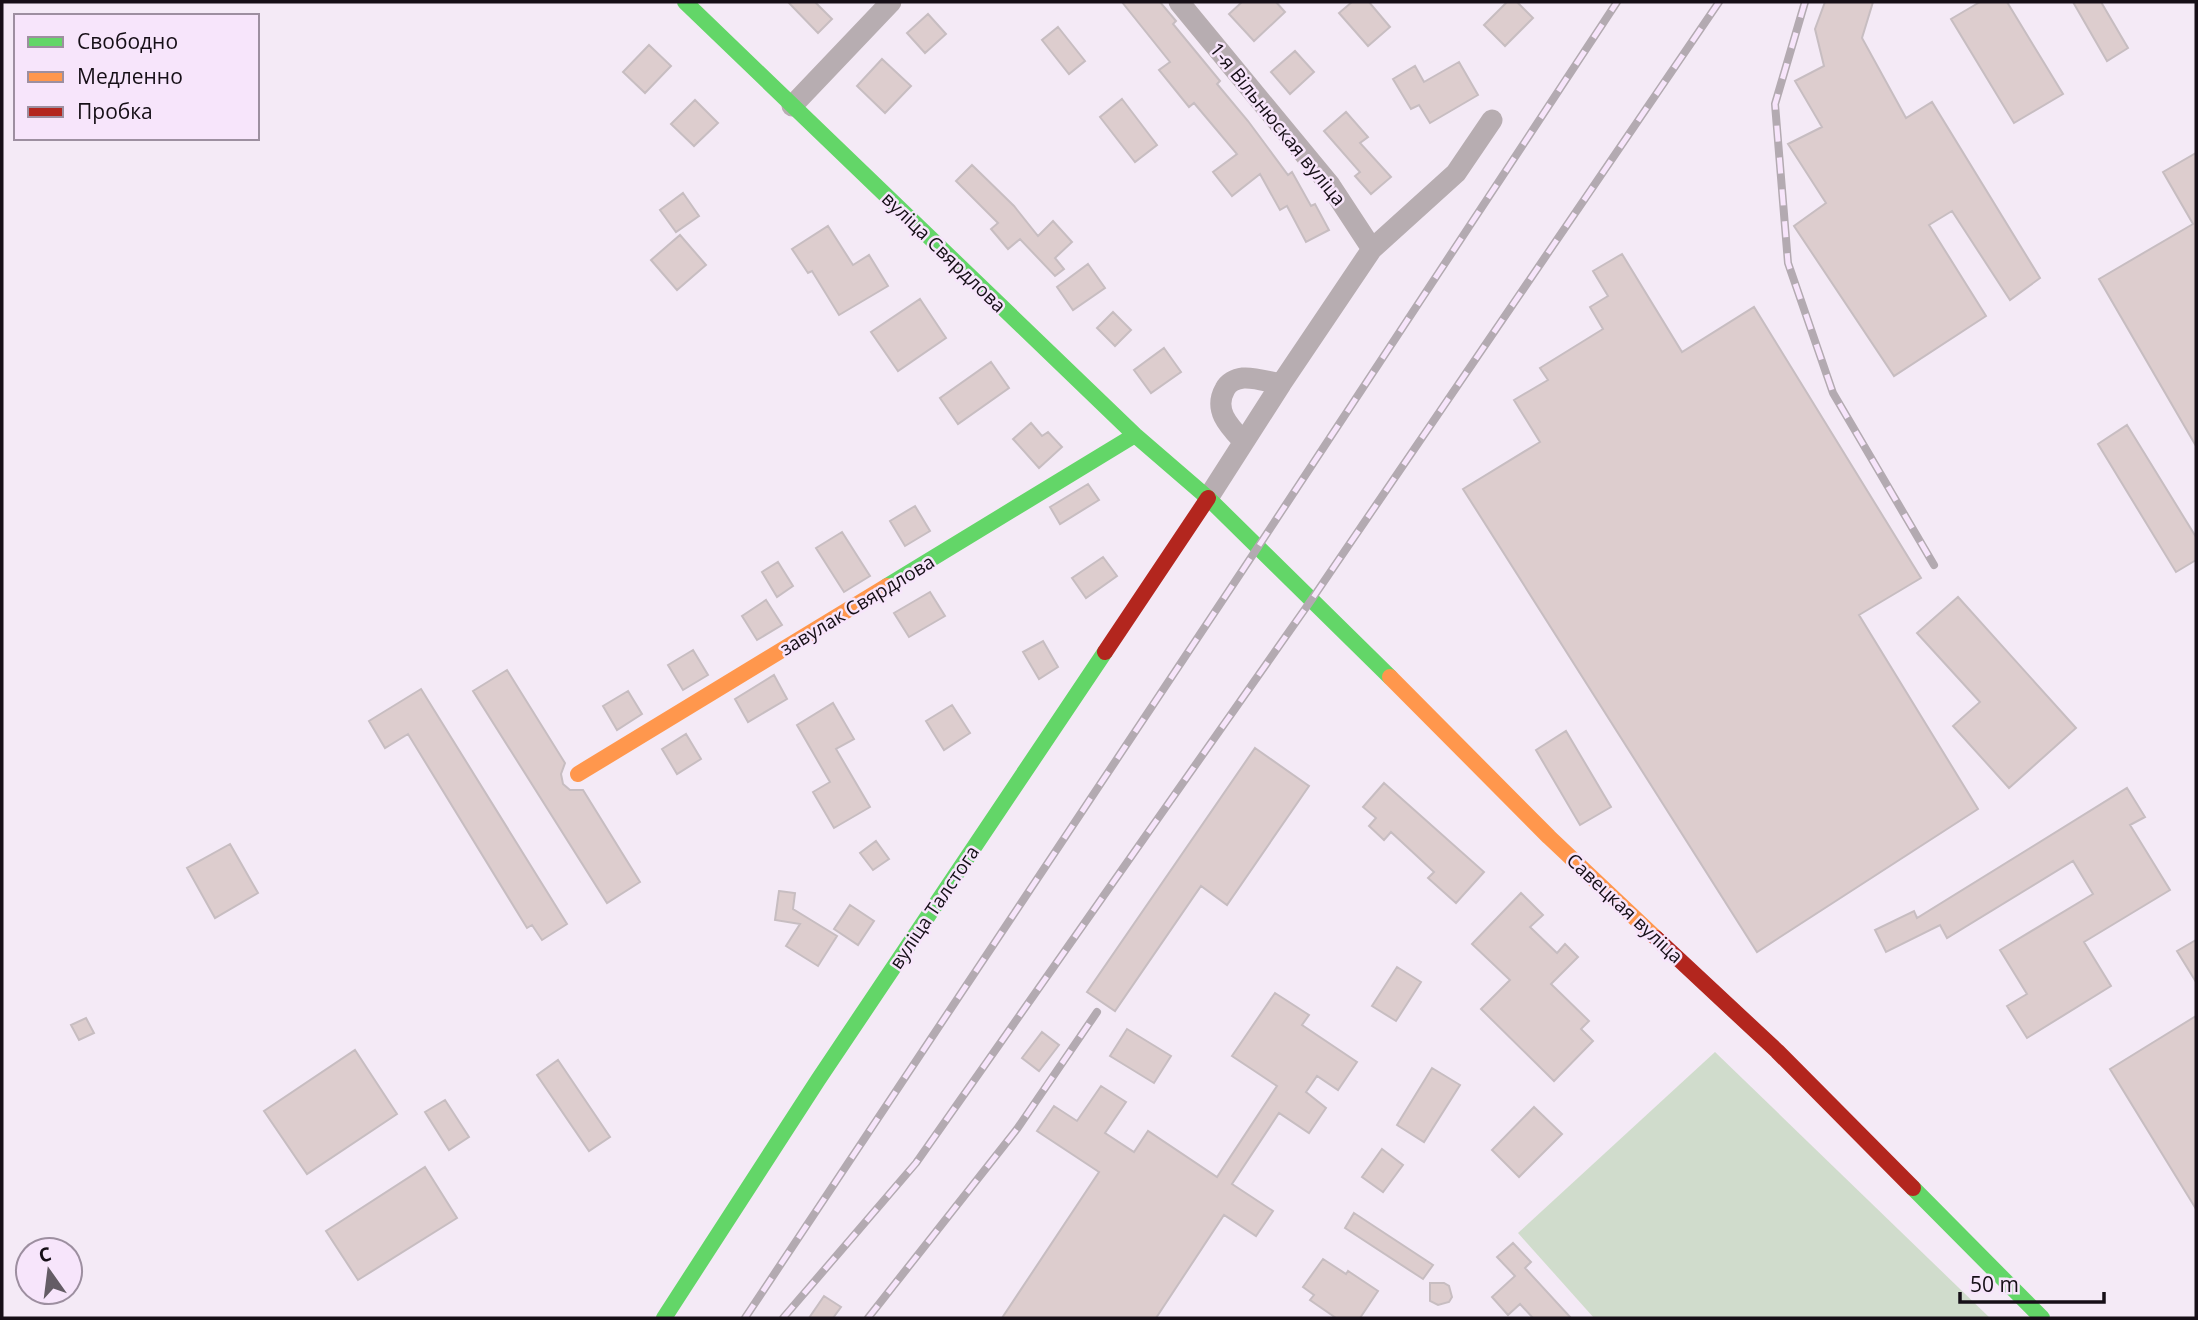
<svg xmlns="http://www.w3.org/2000/svg" width="2198" height="1320" font-family="'Open Sans',sans-serif">
<style>
.green{fill:#d0dccc}
.building{fill:#ddcdce;stroke:#c7bdc1;stroke-width:2}
.lines{fill:none;stroke-linecap:round;stroke-linejoin:round}
.street{stroke:#b7adb1;stroke-width:21}
.fast{stroke:#63d668;stroke-width:16}
.slow{stroke:#ff974d;stroke-width:16}
.jam{stroke:#b3261e;stroke-width:16}
.rail-casing{stroke:#b3aab1;stroke-width:8}
.rail{stroke:#f7e5fb;stroke-width:5;stroke-dasharray:16;stroke-linecap:butt}
.labels{text-anchor:middle;stroke-width:5;stroke-linejoin:round;paint-order:stroke}
.street-label{font-size:19px;fill:#160f17;stroke:#f7e5fb}
</style>
<rect width="100%" height="100%" fill="#f4eaf6"/>
<path class="green" d="M 1715,1052 L 1990,1318 L 1594,1318 L 1518,1233 Z"/>
<path class="building" d="M 788,2 L 815,2 L 832,19 L 818,33 Z
M 1122,2 L 1160,2 L 1176,21 L 1173,24 L 1220,81 L 1217,84 L 1248,121 L 1288,175 L 1292,172 L 1311,206 L 1315,204 L 1329,230 L 1306,242 L 1287,206 L 1280,210 L 1260,174 L 1232,196 L 1213,172 L 1237,154 L 1194,103 L 1189,107 L 1159,70 L 1170,62 Z
M 1242,2 L 1276,2 L 1285,12 L 1254,41 L 1229,14 Z
M 1352,2 L 1369,2 L 1390,27 L 1368,46 L 1339,13 Z
M 1507,2 L 1517,2 L 1533,18 L 1505,46 L 1484,25 Z
M 1825,2 L 1873,2 L 1862,38 L 1906,118 L 1932,102 L 2040,278 L 2010,300 L 1952,211 L 1929,225 L 1986,316 L 1894,376 L 1794,226 L 1826,203 L 1788,144 L 1822,127 L 1795,81 L 1824,66 L 1815,29 Z
M 1980,2 L 2007,2 L 2063,94 L 2014,123 L 1951,19 Z
M 2073,2 L 2101,2 L 2128,48 L 2107,61 Z
M 928,14 L 946,34 L 925,53 L 907,33 Z
M 1058,27 L 1085,61 L 1069,74 L 1042,40 Z
M 649,45 L 671,66 L 645,93 L 623,72 Z
M 1295,51 L 1314,72 L 1290,94 L 1271,72 Z
M 882,59 L 911,86 L 885,113 L 857,86 Z
M 1459,62 L 1478,95 L 1430,123 L 1419,105 L 1411,109 L 1393,79 L 1415,66 L 1424,82 Z
M 1122,99 L 1157,145 L 1135,162 L 1100,117 Z
M 695,100 L 718,123 L 694,146 L 671,124 Z
M 1346,112 L 1368,137 L 1360,143 L 1391,177 L 1371,194 L 1355,176 L 1360,172 L 1324,131 Z
M 2196,153 L 2196,446 L 2099,279 L 2193,224 L 2163,172 Z
M 972,165 L 1014,206 L 1038,236 L 1053,221 L 1072,242 L 1055,258 L 1064,269 L 1055,276 L 1020,239 L 1008,249 L 991,229 L 998,223 L 956,181 Z
M 683,193 L 699,216 L 676,232 L 660,210 Z
M 828,226 L 853,265 L 869,255 L 888,286 L 839,315 L 812,271 L 808,273 L 792,249 Z
M 680,235 L 706,265 L 677,290 L 651,260 Z
M 1622,254 L 1682,352 L 1754,307 L 1921,578 L 1859,615 L 1978,809 L 1757,952 L 1463,489 L 1540,442 L 1514,400 L 1548,380 L 1540,368 L 1603,329 L 1590,307 L 1608,296 L 1593,271 Z
M 1088,264 L 1105,288 L 1073,310 L 1057,287 Z
M 920,299 L 946,338 L 898,371 L 871,332 Z
M 1113,312 L 1131,330 L 1115,346 L 1097,328 Z
M 1164,348 L 1181,372 L 1151,393 L 1134,370 Z
M 991,362 L 1009,388 L 958,424 L 940,398 Z
M 1031,423 L 1042,436 L 1048,432 L 1062,447 L 1039,468 L 1013,439 Z
M 2127,425 L 2196,537 L 2196,560 L 2176,572 L 2098,444 Z
M 1088,484 L 1099,500 L 1060,524 L 1050,507 Z
M 915,506 L 930,531 L 905,546 L 890,521 Z
M 842,532 L 870,576 L 844,592 L 816,548 Z
M 1103,557 L 1117,576 L 1086,598 L 1072,578 Z
M 778,562 L 793,586 L 777,597 L 762,572 Z
M 930,592 L 945,616 L 909,637 L 894,613 Z
M 1958,597 L 2076,728 L 2009,788 L 1953,726 L 1980,702 L 1917,633 Z
M 766,600 L 782,625 L 757,640 L 742,616 Z
M 1043,641 L 1058,667 L 1039,679 L 1023,652 Z
M 693,650 L 708,675 L 683,690 L 668,665 Z
M 507,670 L 565,763 L 561,774 L 563,784 L 570,790 L 583,790 L 640,882 L 607,903 L 473,691 Z
M 774,675 L 787,699 L 748,722 L 735,699 Z
M 421,689 L 567,924 L 542,940 L 532,925 L 527,928 L 408,734 L 385,748 L 369,721 Z
M 628,691 L 642,714 L 617,730 L 603,706 Z
M 833,703 L 854,739 L 836,749 L 870,807 L 834,828 L 813,792 L 830,782 L 797,725 Z
M 952,705 L 970,733 L 944,750 L 926,721 Z
M 1566,731 L 1611,807 L 1580,825 L 1536,750 Z
M 686,734 L 701,759 L 677,774 L 662,749 Z
M 1255,748 L 1309,786 L 1227,905 L 1201,886 L 1115,1011 L 1087,992 Z
M 1384,783 L 1484,872 L 1456,903 L 1428,878 L 1434,872 L 1391,832 L 1384,840 L 1369,826 L 1376,818 L 1363,807 Z
M 2127,788 L 2145,817 L 2130,825 L 2170,890 L 2084,942 L 2111,986 L 2027,1038 L 2007,1006 L 2027,994 L 2000,950 L 2093,894 L 2073,861 L 1947,938 L 1940,925 L 1886,952 L 1875,930 L 1914,911 L 1917,918 Z
M 876,841 L 889,859 L 873,870 L 860,853 Z
M 230,844 L 258,893 L 215,918 L 187,868 Z
M 779,891 L 795,893 L 793,909 L 837,936 L 818,966 L 786,946 L 800,924 L 775,920 Z
M 1521,893 L 1543,915 L 1530,927 L 1557,953 L 1565,944 L 1578,957 L 1551,984 L 1589,1021 L 1581,1029 L 1593,1041 L 1554,1081 L 1481,1009 L 1510,980 L 1472,944 Z
M 850,905 L 874,921 L 858,945 L 834,929 Z
M 2196,940 L 2196,982 L 2177,951 Z
M 1397,967 L 1421,982 L 1396,1021 L 1372,1006 Z
M 1275,993 L 1309,1015 L 1302,1025 L 1357,1062 L 1338,1090 L 1317,1076 L 1306,1092 L 1326,1108 L 1309,1133 L 1279,1113 L 1232,1184 L 1273,1211 L 1256,1236 L 1224,1215 L 1156,1318 L 1002,1318 L 1099,1172 L 1037,1131 L 1054,1106 L 1077,1121 L 1101,1086 L 1126,1102 L 1105,1133 L 1134,1152 L 1148,1131 L 1217,1177 L 1277,1086 L 1232,1056 Z
M 2196,1016 L 2196,1209 L 2110,1069 Z
M 86,1018 L 94,1033 L 79,1040 L 71,1025 Z
M 1127,1029 L 1171,1056 L 1154,1083 L 1110,1056 Z
M 1042,1032 L 1059,1045 L 1039,1071 L 1022,1058 Z
M 355,1050 L 397,1114 L 307,1174 L 264,1111 Z
M 558,1060 L 610,1137 L 589,1151 L 537,1075 Z
M 1432,1068 L 1460,1085 L 1424,1142 L 1397,1125 Z
M 445,1100 L 469,1137 L 449,1150 L 425,1112 Z
M 1534,1107 L 1562,1134 L 1519,1177 L 1492,1150 Z
M 1382,1149 L 1403,1165 L 1383,1192 L 1362,1177 Z
M 425,1167 L 457,1218 L 358,1280 L 326,1231 Z
M 1354,1213 L 1433,1265 L 1423,1279 L 1345,1228 Z
M 1513,1243 L 1531,1262 L 1525,1268 L 1571,1318 L 1533,1318 L 1520,1304 L 1508,1315 L 1492,1297 L 1515,1276 L 1497,1257 Z
M 1323,1259 L 1346,1274 L 1348,1271 L 1378,1291 L 1360,1318 L 1336,1318 L 1310,1300 L 1314,1295 L 1303,1287 Z
M 1430,1283 L 1444,1283 L 1449,1286 L 1452,1297 L 1449,1302 L 1438,1305 L 1430,1301 Z
M 824,1296 L 841,1307 L 833,1318 L 809,1318 Z"/>
<g class="lines">
<path class="street" d="M 1179,2 L 1330,185 L 1372,249
M 792,106 L 891,2
M 1243,441 C 1229,426 1213,410 1225,389 C 1228,383 1235,379 1243,378 C 1255,377 1269,382 1281,384
M 1208,498 L 1281,384 L 1372,249 L 1456,173 L 1492,120"/>
<path class="fast" d="M 685,2 L 1135,435 L 1208,498 L 1390,677
M 887,586 L 1135,435
M 1913,1188 L 2042,1318
M 664,1318 L 818,1080 L 1105,652"/>
<path class="slow" d="M 1390,677 L 1549,837 L 1656,938
M 578,774 L 887,586"/>
<path class="jam" d="M 1105,652 L 1208,498
M 1656,938 L 1777,1051 L 1913,1188"/>
<defs>
<path id="rail" d="M 1805,2 L 1775,104 L 1788,263 L 1833,393 L 1934,565
M 745,1318 L 1258,547 L 1617,2
M 783,1318 L 916,1163 L 1312,599 L 1719,2
M 868,1318 L 1017,1129 L 1097,1012"/>
</defs>
<use href="#rail" class="rail-casing"/>
<use href="#rail" class="rail"/>
</g>
<g class="labels">
<g class="street-label">
<text transform="translate(1278 124) rotate(51)" y="7">1-я Вільнюская вуліца</text>
<text transform="translate(944 252) rotate(44)" y="7">вуліца Свярдлова</text>
<text transform="translate(857 605) rotate(-31)" y="7">завулак Свярдлова</text>
<text transform="translate(934 907) rotate(-56)" y="7">вуліца Талстога</text>
<text transform="translate(1625 908) rotate(43)" y="7">Савецкая вуліца</text>
</g>
</g>
<rect width="2198" height="1320" fill="none" stroke="#160f17" stroke-width="7"/>
<rect x="14" y="14" width="245" height="126" fill="#f7e5fb" stroke="#9d8fa0" stroke-width="2"/>
<rect x="28" y="37" width="35" height="10" fill="#63d668" stroke="#9d8fa0" stroke-width="2"/>
<text x="77" y="49" font-size="21" fill="#160f17">Свободно</text>
<rect x="28" y="72" width="35" height="10" fill="#ff974d" stroke="#9d8fa0" stroke-width="2"/>
<text x="77" y="84" font-size="21" fill="#160f17">Медленно</text>
<rect x="28" y="107" width="35" height="10" fill="#b3261e" stroke="#9d8fa0" stroke-width="2"/>
<text x="77" y="119" font-size="21" fill="#160f17">Пробка</text>
<g transform="translate(49 1271) rotate(346)"><circle r="33" fill="#f7e5fb" stroke="#9d8fa0" stroke-width="2"/>
<path d="M0-5L12 26L0 18L-12 26Z" fill="#645c65"/>
<text y="-10" font-size="19" font-weight="bold" text-anchor="middle" fill="#160f17">С</text>
</g>
<path d="M1960 1292v10h144v-10" fill="none" stroke="#160f17" stroke-width="3.5"/>
<text x="1970" y="1292" font-size="21" fill="#160f17" stroke="#f7e5fb" stroke-width="5" paint-order="stroke">50 m</text>
</svg>
